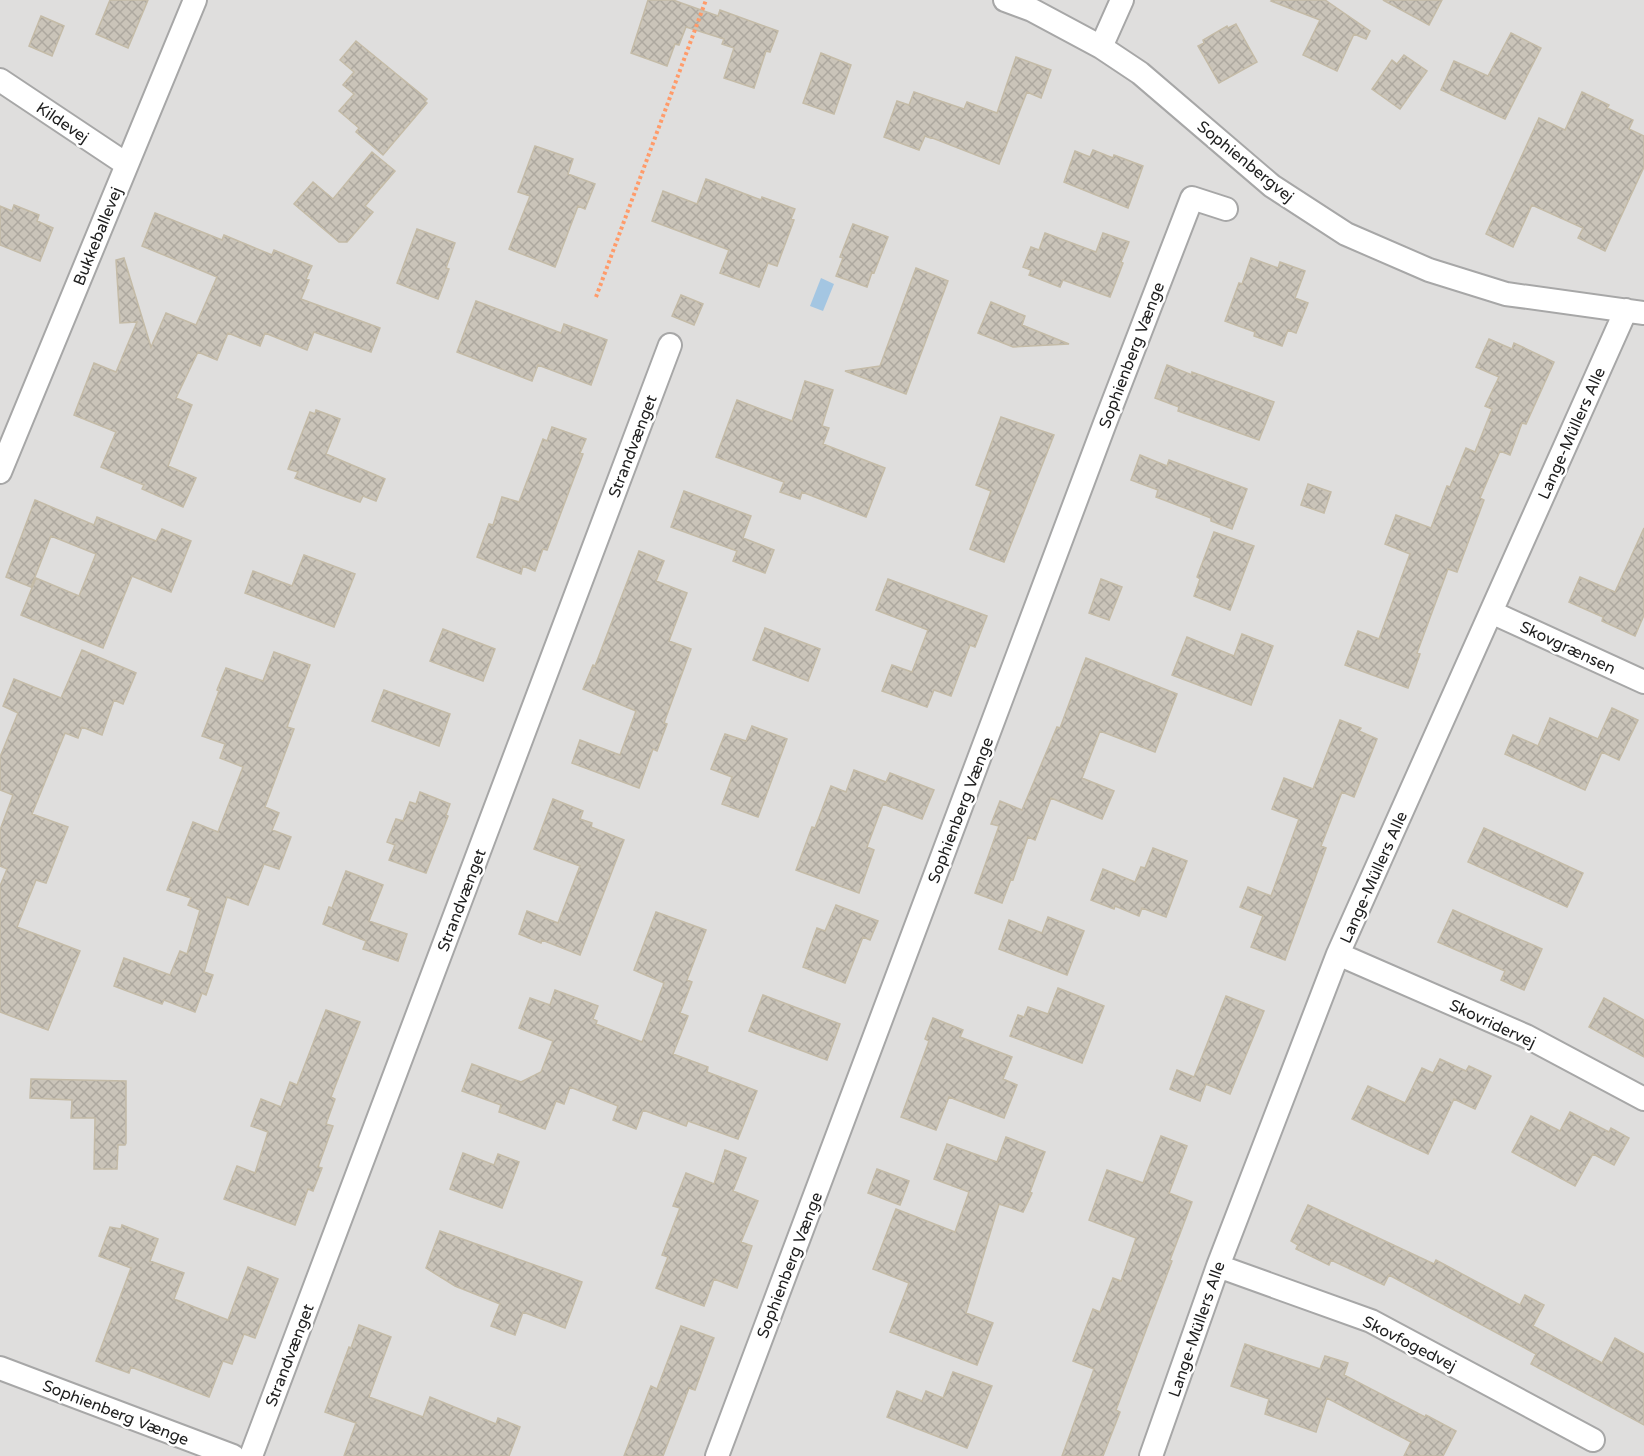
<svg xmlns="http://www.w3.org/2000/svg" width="1644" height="1456" font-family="'Varela Round',sans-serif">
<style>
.residential{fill:#dfdedd}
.water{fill:#a4c6e2}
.building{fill:url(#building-cross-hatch);stroke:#c4bba7;stroke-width:1.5}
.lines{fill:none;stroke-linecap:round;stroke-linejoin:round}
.minor-casing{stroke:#a7a7a7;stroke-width:26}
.path{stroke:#ff9b6a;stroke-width:4;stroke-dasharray:3 3;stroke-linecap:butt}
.minor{stroke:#fff;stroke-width:22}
.labels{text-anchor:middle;stroke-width:5;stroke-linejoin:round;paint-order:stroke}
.street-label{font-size:16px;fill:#202020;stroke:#fff}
</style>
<defs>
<pattern id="building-cross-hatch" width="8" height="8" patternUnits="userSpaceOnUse" patternTransform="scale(1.5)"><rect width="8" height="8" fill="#cac4b9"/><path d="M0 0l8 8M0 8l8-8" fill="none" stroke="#ada89f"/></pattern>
</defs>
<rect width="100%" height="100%" fill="#f2f0e6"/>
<path class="residential" d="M 0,0 L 1644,0 L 1644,1456 L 0,1456 Z"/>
<path class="water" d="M 821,278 L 834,284 L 823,311 L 810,306 Z"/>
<path class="building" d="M 110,0 L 148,0 L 128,48 L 96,34 Z
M 648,0 L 673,0 L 718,16 L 720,10 L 778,31 L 770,52 L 766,51 L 754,88 L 724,78 L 734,48 L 722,44 L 724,39 L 686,27 L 679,45 L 675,44 L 667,66 L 631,53 Z
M 1272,0 L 1325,0 L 1370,31 L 1366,39 L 1354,34 L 1337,71 L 1303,55 L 1320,20 L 1271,1 Z
M 1383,0 L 1442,0 L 1429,25 Z
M 41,16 L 64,26 L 52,56 L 29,46 Z
M 1236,24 L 1257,62 L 1219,83 L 1198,46 L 1204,43 L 1203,40 L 1227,26 L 1228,28 Z
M 1511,33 L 1541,48 L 1505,119 L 1441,90 L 1454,61 L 1488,76 Z
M 356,41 L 427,99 L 425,101 L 427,103 L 383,155 L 356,132 L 359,128 L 339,111 L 354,94 L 343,85 L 354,72 L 340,60 Z
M 821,53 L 851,65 L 834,114 L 803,103 Z
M 1404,55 L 1427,71 L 1400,109 L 1372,89 L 1392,60 L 1397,64 Z
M 1016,57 L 1051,70 L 1041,98 L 1027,92 L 999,164 L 930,137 L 930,138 L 925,136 L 919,150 L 884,137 L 897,101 L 909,105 L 914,92 L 964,109 L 967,102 L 997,113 Z
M 1582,92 L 1609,105 L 1607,108 L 1633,120 L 1629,129 L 1644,136 L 1644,167 L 1605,251 L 1578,238 L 1583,228 L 1532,205 L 1513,247 L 1486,234 L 1539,118 L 1565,130 Z
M 535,146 L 573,159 L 568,174 L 595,184 L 585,209 L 578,206 L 555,267 L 509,249 L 530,196 L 518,192 Z
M 1093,150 L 1113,158 L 1114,155 L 1143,166 L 1128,208 L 1064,182 L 1075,151 L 1090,157 Z
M 372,152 L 395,171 L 365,206 L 373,212 L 347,242 L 339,242 L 294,204 L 313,182 L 333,199 Z
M 706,179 L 761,200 L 762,197 L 795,209 L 791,219 L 794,220 L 777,266 L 768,263 L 759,287 L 720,273 L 729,250 L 652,221 L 663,191 L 697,204 Z
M 14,205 L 39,215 L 37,221 L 53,228 L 40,261 L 0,245 L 0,206 L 12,211 Z
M 155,213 L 222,240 L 224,235 L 272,255 L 274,250 L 312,266 L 306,279 L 309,280 L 301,299 L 380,328 L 371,352 L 314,332 L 307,350 L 265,333 L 260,346 L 228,333 L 217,360 L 198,352 L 176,398 L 192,405 L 168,466 L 196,478 L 183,507 L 142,489 L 144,485 L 101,467 L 116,432 L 74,415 L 94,363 L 116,372 L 137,322 L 120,323 L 116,260 L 124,258 L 151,347 L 166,313 L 196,325 L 217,277 L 142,246 Z
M 853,224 L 888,237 L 874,273 L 872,272 L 867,287 L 836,276 L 843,258 L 840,257 Z
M 417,229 L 455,243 L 446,268 L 449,269 L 438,299 L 397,283 Z
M 1045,233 L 1096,252 L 1103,233 L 1129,242 L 1121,262 L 1123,263 L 1110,297 L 1063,280 L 1060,287 L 1029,275 L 1031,270 L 1023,267 L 1031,247 L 1039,250 Z
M 1251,258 L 1278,268 L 1280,262 L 1305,271 L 1295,298 L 1308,303 L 1296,333 L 1288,330 L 1282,346 L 1254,336 L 1255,332 L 1225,321 L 1239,283 L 1242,284 Z
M 916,268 L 948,281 L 906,394 L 845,371 L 880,366 Z
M 681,295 L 703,304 L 694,325 L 672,316 Z
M 476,301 L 561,333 L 564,324 L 607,340 L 591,385 L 538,365 L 532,381 L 457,352 Z
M 991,302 L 1025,316 L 1022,325 L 1069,344 L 1013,347 L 978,333 Z
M 1489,339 L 1512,349 L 1514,343 L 1554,362 L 1526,424 L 1522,423 L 1510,455 L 1500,451 L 1480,498 L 1484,500 L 1457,572 L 1448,569 L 1417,653 L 1420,654 L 1408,688 L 1345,665 L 1358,631 L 1379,639 L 1410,554 L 1385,544 L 1396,515 L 1431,528 L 1447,486 L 1450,487 L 1466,448 L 1475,452 L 1492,409 L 1485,406 L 1499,377 L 1476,367 Z
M 1167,365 L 1192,375 L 1192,372 L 1274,402 L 1259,440 L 1178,411 L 1179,407 L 1155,398 Z
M 805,381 L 833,390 L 822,426 L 829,428 L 823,444 L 885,468 L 866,517 L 802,492 L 800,499 L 780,492 L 784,482 L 716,457 L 737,400 L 792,421 Z
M 316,410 L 340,419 L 326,454 L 385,479 L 376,501 L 363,496 L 360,502 L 329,491 L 295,478 L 298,472 L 288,469 L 310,412 L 315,414 Z
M 1001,417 L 1054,435 L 1004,562 L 970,549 L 991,491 L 976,485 Z
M 552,427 L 586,439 L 580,453 L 583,454 L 547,550 L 543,549 L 535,571 L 523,566 L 521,574 L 477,557 L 489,524 L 493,525 L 502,497 L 519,502 L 543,439 L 547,441 Z
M 1140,455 L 1167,466 L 1169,460 L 1247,489 L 1232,529 L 1211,521 L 1211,518 L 1156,497 L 1158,490 L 1131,480 Z
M 1308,484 L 1331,492 L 1324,513 L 1301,505 Z
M 684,491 L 751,516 L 743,538 L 774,550 L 765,573 L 733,561 L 737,551 L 671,527 Z
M 35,500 L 94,525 L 97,517 L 156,541 L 162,529 L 191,541 L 171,592 L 132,576 L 103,648 L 21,615 L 36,578 L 79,596 L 96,554 L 51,536 L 31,587 L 6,577 Z
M 1644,528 L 1644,615 L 1635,636 L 1602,621 L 1603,617 L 1569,602 L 1580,577 L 1615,592 Z
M 1214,532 L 1254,546 L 1230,610 L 1194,596 L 1200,579 L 1197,577 Z
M 639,551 L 664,561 L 656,581 L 687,593 L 669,641 L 691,649 L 664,723 L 667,724 L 657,751 L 653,749 L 639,788 L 572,763 L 580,740 L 620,755 L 636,711 L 583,689 L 593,665 L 595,666 Z
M 304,555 L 355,574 L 334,627 L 245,593 L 253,571 L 292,586 Z
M 888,579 L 987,616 L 975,647 L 970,645 L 951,696 L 934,690 L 927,707 L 882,691 L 892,665 L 912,672 L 928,630 L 876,610 Z
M 1101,579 L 1122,587 L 1109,620 L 1089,613 Z
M 765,628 L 820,649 L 808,681 L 753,660 Z
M 443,629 L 495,649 L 483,681 L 430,661 Z
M 1242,634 L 1273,646 L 1251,705 L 1172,675 L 1187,637 L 1234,656 Z
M 82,650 L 136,673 L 123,704 L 114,700 L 102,735 L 82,727 L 78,738 L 65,733 L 32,814 L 68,827 L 46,883 L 36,880 L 17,927 L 80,951 L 48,1030 L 0,1012 L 0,886 L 7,869 L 0,866 L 0,830 L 13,795 L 0,790 L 0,757 L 18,713 L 3,706 L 14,679 L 61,698 Z
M 274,652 L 310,665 L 287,727 L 294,729 L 265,807 L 279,813 L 272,830 L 291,837 L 279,869 L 264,864 L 248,905 L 227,897 L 204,972 L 213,975 L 206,995 L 202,993 L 195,1012 L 164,1000 L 162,1004 L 114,986 L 124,958 L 170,975 L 180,951 L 187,954 L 200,910 L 188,905 L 191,898 L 167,890 L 193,822 L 218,832 L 243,767 L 220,758 L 225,744 L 202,736 L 219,691 L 217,690 L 226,668 L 263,681 Z
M 1086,658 L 1177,694 L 1155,752 L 1100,731 L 1082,778 L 1114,791 L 1102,819 L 1051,798 L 1035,840 L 1028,837 L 1013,880 L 1011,879 L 1002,903 L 975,893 L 999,826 L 991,824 L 1000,801 L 1022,810 L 1057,727 L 1060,728 Z
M 384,690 L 450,714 L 439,746 L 372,721 Z
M 1612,708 L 1638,720 L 1619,760 L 1602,752 L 1585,790 L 1505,754 L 1513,735 L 1538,746 L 1550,718 L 1598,739 Z
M 1340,720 L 1361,728 L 1359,731 L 1377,739 L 1354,797 L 1342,792 L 1321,846 L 1326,848 L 1285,960 L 1251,947 L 1263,916 L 1240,907 L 1248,887 L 1271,896 L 1299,819 L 1272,809 L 1284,778 L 1313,789 Z
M 752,726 L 787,739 L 758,817 L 722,804 L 732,777 L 711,769 L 725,734 L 746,741 Z
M 854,770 L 886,782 L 890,773 L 934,790 L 922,819 L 883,804 L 867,847 L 874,850 L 859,893 L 796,870 L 812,827 L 815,828 L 831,786 L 846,792 Z
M 420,792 L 450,804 L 446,815 L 448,816 L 426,873 L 389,860 L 395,845 L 387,842 L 396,819 L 403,821 L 410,802 L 416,804 Z
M 553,799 L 583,811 L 580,819 L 592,823 L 591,827 L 624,840 L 580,955 L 542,940 L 541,943 L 519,934 L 527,911 L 558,923 L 580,866 L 534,849 Z
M 1484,828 L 1583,873 L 1567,907 L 1468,862 Z
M 1153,848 L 1187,861 L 1166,917 L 1142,908 L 1139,916 L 1115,906 L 1114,909 L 1091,900 L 1103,869 L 1135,882 L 1141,867 L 1145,868 Z
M 346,871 L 383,885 L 369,921 L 407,934 L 398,961 L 363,949 L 366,941 L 323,924 L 329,907 L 332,908 Z
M 836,905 L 878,921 L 870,940 L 863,937 L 845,983 L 803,967 L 817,928 L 825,931 Z
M 1453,910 L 1542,949 L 1524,990 L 1501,980 L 1505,971 L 1438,942 Z
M 656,912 L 706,930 L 687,980 L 692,982 L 680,1013 L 688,1016 L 673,1054 L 708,1067 L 707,1072 L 757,1091 L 738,1139 L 688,1121 L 686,1126 L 643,1110 L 636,1129 L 613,1120 L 618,1106 L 570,1087 L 564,1104 L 556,1101 L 545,1129 L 499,1112 L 501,1105 L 462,1091 L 472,1064 L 521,1082 L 541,1072 L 553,1041 L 519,1028 L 530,998 L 550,1005 L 555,990 L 598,1006 L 593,1019 L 597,1021 L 596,1024 L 642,1042 L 664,983 L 634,970 Z
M 1048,917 L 1084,931 L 1067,975 L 999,949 L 1009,920 L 1042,933 Z
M 1058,988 L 1104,1006 L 1082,1063 L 1010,1036 L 1018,1015 L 1024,1017 L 1028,1007 L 1048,1014 Z
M 763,995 L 840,1024 L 827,1060 L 749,1031 Z
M 1226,996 L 1264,1011 L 1230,1094 L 1206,1084 L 1200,1101 L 1170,1089 L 1177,1070 L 1194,1077 Z
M 1604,998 L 1644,1020 L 1644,1057 L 1589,1027 Z
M 326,1010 L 360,1022 L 331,1097 L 335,1099 L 326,1124 L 333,1126 L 318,1167 L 322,1168 L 313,1191 L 308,1189 L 295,1225 L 224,1199 L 237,1166 L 255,1173 L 268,1132 L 251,1126 L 261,1099 L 281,1107 L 290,1082 L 297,1085 Z
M 933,1018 L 963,1030 L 960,1037 L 1012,1057 L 1003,1079 L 1017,1085 L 1004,1118 L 949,1097 L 936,1130 L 901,1117 L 929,1041 L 925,1039 Z
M 1440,1059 L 1466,1071 L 1469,1066 L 1491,1076 L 1475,1109 L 1454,1099 L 1428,1154 L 1352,1119 L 1368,1086 L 1405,1103 L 1422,1068 L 1433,1073 Z
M 31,1079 L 126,1081 L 126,1143 L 125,1145 L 118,1145 L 117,1169 L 94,1169 L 95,1118 L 71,1118 L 72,1100 L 30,1098 Z
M 1570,1112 L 1609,1132 L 1611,1128 L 1629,1138 L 1614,1165 L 1593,1154 L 1575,1186 L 1512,1152 L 1531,1116 L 1560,1131 Z
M 1161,1136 L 1187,1146 L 1169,1193 L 1192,1202 L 1170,1260 L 1172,1261 L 1116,1410 L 1120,1412 L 1103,1456 L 1062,1456 L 1094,1369 L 1073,1361 L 1093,1309 L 1100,1312 L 1113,1278 L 1121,1281 L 1136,1238 L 1089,1220 L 1107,1170 L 1143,1183 Z
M 1006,1137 L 1045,1152 L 1030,1192 L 1032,1193 L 1023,1212 L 999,1204 L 966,1313 L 993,1323 L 977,1365 L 890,1332 L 909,1283 L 873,1269 L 896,1209 L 955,1232 L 969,1192 L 934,1179 L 947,1144 L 997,1162 Z
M 725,1150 L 746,1158 L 733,1191 L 758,1201 L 741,1242 L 752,1246 L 737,1288 L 714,1279 L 704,1306 L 656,1288 L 668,1257 L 662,1255 L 680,1208 L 673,1206 L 686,1173 L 714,1184 Z
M 463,1153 L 494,1165 L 498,1154 L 519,1162 L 502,1208 L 450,1189 Z
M 877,1169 L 909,1181 L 900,1205 L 868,1193 Z
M 1308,1205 L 1434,1264 L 1436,1260 L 1520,1305 L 1525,1295 L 1544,1305 L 1533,1326 L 1602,1363 L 1615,1338 L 1644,1354 L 1644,1425 L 1531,1364 L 1536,1354 L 1389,1275 L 1384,1285 L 1331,1260 L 1329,1265 L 1296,1249 L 1298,1245 L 1291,1241 Z
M 122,1225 L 158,1239 L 150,1261 L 184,1273 L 174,1299 L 228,1320 L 248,1267 L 278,1279 L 255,1338 L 244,1334 L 232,1364 L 223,1361 L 209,1397 L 131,1367 L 129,1373 L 96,1361 L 131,1268 L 99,1256 L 110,1227 L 121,1229 Z
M 440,1231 L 582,1282 L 565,1328 L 523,1312 L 515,1335 L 491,1326 L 500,1304 L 455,1286 L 426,1268 Z
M 359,1325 L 391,1337 L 369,1397 L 423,1417 L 430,1397 L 496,1424 L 498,1418 L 520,1427 L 509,1456 L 344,1456 L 356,1423 L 325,1412 L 349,1347 L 351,1348 Z
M 681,1326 L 714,1338 L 695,1390 L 689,1388 L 663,1456 L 624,1456 L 651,1386 L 657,1389 Z
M 1245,1344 L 1320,1369 L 1325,1356 L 1348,1363 L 1344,1375 L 1425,1417 L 1426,1415 L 1456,1431 L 1443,1456 L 1404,1456 L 1411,1442 L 1327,1398 L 1316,1432 L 1265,1414 L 1269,1399 L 1231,1386 Z
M 953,1372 L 992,1386 L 967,1448 L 887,1417 L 897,1391 L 922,1401 L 926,1391 L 943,1398 Z"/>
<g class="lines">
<defs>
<path id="minor" d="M 1005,0 L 1032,10 L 1101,47 L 1140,73 L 1272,186 L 1346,234 L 1429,270 L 1506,294 L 1644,313
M 1101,47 L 1122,0
M 0,80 L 126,164
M 0,472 L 195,0
M 1491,612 L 1644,682
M 1338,954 L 1526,1036 L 1644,1099
M 1218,1266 L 1371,1321 L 1593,1440
M 0,1368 L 233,1456
M 251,1456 L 670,345
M 717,1456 L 1105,423 L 1192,198 L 1226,209
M 1151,1456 L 1218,1266 L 1338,954 L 1626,310"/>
</defs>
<use href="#minor" class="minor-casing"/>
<path class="path" d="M 596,297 L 706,0"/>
<use href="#minor" class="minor"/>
</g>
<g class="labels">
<g class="street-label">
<text transform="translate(63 122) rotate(34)" y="6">Kildevej</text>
<text transform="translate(1246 161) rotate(39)" y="6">Sophienbergvej</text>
<text transform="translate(97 236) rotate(-68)" y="6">Bukkeballevej</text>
<text transform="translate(1131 355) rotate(-69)" y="6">Sophienberg Vænge</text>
<text transform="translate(1571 433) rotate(-66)" y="6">Lange-Müllers Alle</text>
<text transform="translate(632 446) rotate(-69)" y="6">Strandvænget</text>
<text transform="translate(1568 647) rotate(25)" y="6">Skovgrænsen</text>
<text transform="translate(960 810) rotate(-69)" y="6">Sophienberg Vænge</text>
<text transform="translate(1373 877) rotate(-66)" y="6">Lange-Müllers Alle</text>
<text transform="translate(461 900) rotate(-69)" y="6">Strandvænget</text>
<text transform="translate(1493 1023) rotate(25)" y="6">Skovridervej</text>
<text transform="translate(789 1265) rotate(-69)" y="6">Sophienberg Vænge</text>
<text transform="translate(1196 1329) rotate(-71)" y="6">Lange-Müllers Alle</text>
<text transform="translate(1410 1343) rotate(27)" y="6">Skovfogedvej</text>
<text transform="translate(289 1355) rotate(-69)" y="6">Strandvænget</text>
<text transform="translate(116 1412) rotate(21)" y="6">Sophienberg Vænge</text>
</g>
</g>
</svg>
